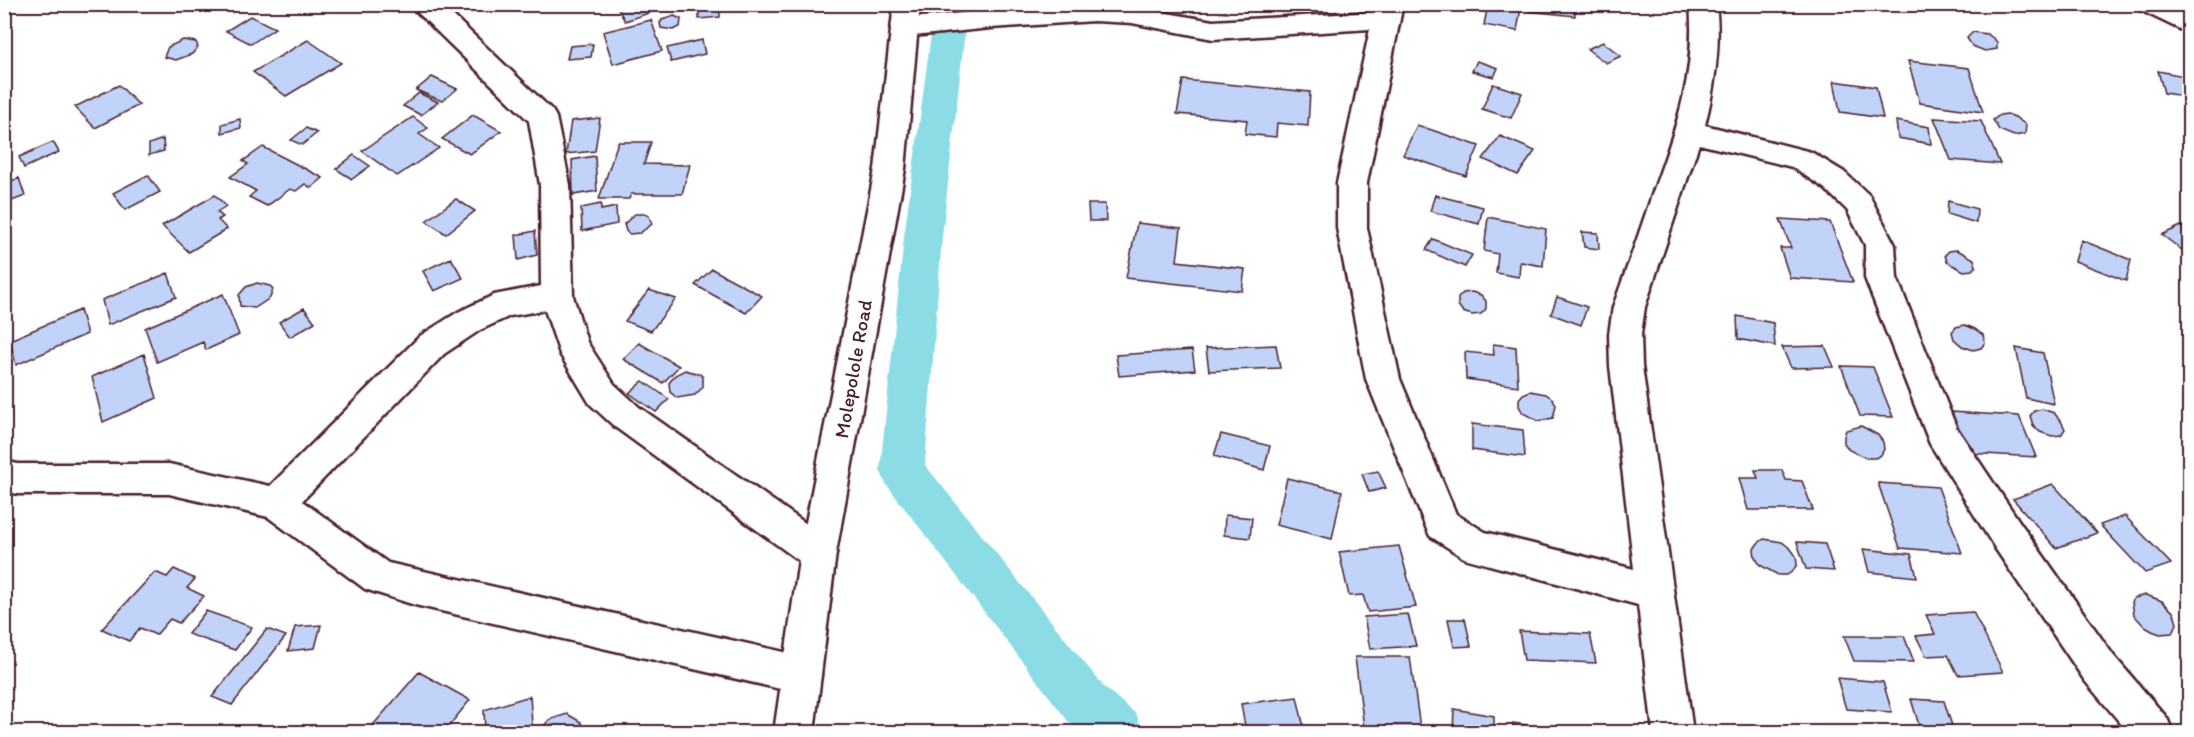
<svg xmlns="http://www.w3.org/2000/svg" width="2194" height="737" font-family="Itim,sans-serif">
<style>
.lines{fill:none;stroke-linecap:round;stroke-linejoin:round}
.canal{fill:#8cdce6;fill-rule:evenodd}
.building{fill:#c1d3f9;stroke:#4a1f2b;stroke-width:1.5}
.minor-casing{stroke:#4a1f2b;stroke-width:5}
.major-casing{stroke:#4a1f2b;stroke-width:5}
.minor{fill:#fff;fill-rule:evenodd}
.major{fill:#fff;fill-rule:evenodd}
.labels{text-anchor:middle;stroke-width:4.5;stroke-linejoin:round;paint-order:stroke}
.street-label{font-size:20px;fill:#4a1f2b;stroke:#fff}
</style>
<rect width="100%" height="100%" fill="#fff"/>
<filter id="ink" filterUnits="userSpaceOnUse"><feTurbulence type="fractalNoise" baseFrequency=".0167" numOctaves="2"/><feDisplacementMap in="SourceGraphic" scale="12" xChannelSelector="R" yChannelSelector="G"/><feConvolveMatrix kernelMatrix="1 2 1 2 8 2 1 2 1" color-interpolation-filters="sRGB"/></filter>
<g filter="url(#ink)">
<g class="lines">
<path class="canal" d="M 935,4 L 968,4 L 942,237 L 925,465 L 1104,687 L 1136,714 L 1143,732 L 1081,732 L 1068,721 L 886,484 L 880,470 L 904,237 Z"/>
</g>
<path class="building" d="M 632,4 L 661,4 L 663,8 L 625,21 L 618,9 Z
M 720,4 L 720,17 L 699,19 L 699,6 Z
M 1488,4 L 1521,8 L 1517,31 L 1484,25 Z
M 1528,4 L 1574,4 L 1575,16 L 1528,11 Z
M 250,16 L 275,28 L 251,44 L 226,31 Z
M 674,16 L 681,19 L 680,27 L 673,30 L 661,28 L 660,23 L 662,20 Z
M 651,20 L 662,51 L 613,64 L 603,32 Z
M 1973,32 L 1987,34 L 1993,38 L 1997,42 L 1997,49 L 1985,51 L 1972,46 L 1967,38 Z
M 183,40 L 196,42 L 198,47 L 192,54 L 176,60 L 164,57 L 168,47 Z
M 308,40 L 341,63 L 286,96 L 253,72 Z
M 702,40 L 705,54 L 671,62 L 667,48 Z
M 1603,42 L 1621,56 L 1606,63 L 1587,49 Z
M 593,44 L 591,57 L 567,59 L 570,46 Z
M 1477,61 L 1498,68 L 1494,77 L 1472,71 Z
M 1908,61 L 1969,68 L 1983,112 L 1920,103 Z
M 2158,71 L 2190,77 L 2190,97 L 2164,93 Z
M 432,77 L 457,89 L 442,101 L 416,90 Z
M 1183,80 L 1310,92 L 1308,126 L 1277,123 L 1276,137 L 1245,134 L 1247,120 L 1177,114 Z
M 1834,81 L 1876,87 L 1883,118 L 1840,112 Z
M 1493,84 L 1522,93 L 1511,118 L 1482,109 Z
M 119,85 L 139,105 L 95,128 L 75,107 Z
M 419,93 L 438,102 L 421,115 L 403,106 Z
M 2007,114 L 2015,117 L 2026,125 L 2025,134 L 2014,136 L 1999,130 L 1993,120 L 2000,115 Z
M 473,115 L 501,131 L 470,154 L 442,139 Z
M 413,117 L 428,128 L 419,134 L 439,148 L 397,176 L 362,151 Z
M 600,118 L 595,151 L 566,154 L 571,121 Z
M 1934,118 L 1981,121 L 2000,164 L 1951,160 Z
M 240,119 L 241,128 L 222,133 L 222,124 Z
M 1896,121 L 1929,127 L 1931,144 L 1898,138 Z
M 1417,125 L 1479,146 L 1466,176 L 1403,155 Z
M 306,128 L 317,133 L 302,145 L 291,140 Z
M 1500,136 L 1535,151 L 1518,175 L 1483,159 Z
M 163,139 L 164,151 L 149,155 L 149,144 Z
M 53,142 L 59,152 L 24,168 L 19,157 Z
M 618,142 L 651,142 L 644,164 L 690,165 L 682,194 L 631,194 L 629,199 L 599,199 Z
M 263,147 L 323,178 L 311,188 L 305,184 L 296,191 L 290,189 L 267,206 L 249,197 L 256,191 L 230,177 L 248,164 L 243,161 Z
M 354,155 L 370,166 L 352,179 L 336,169 Z
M 595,156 L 597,191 L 573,195 L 572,160 Z
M 148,175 L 160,192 L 125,210 L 113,193 Z
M 19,178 L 25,196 L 4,204 L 4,184 Z
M 215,195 L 226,206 L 217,212 L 223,217 L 218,220 L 227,229 L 189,252 L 162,226 Z
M 1435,195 L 1483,207 L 1479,224 L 1430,211 Z
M 456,199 L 475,211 L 446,234 L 426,221 Z
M 1948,201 L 1977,209 L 1976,223 L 1947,214 Z
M 601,204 L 601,210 L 616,207 L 617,224 L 582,231 L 581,208 Z
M 1088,204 L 1105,204 L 1106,221 L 1089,221 Z
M 635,214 L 645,214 L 649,216 L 652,224 L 640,233 L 629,234 L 626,231 L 624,224 Z
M 1488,217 L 1546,229 L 1543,266 L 1520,262 L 1519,277 L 1496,273 L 1498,254 L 1484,251 Z
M 1780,219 L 1830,222 L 1853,282 L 1790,278 L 1780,248 L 1791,248 Z
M 1137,223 L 1181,228 L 1177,261 L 1245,269 L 1242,291 L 1126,278 Z
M 2181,226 L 2190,233 L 2190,256 L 2162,235 Z
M 535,231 L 537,255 L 518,260 L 516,235 Z
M 1582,232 L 1598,233 L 1599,249 L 1584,247 Z
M 1433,239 L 1472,255 L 1465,267 L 1426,250 Z
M 2081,240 L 2131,260 L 2126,281 L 2075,261 Z
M 1957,250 L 1974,259 L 1976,266 L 1972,270 L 1964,271 L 1947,262 L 1945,255 L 1949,251 Z
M 451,258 L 463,278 L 434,291 L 423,271 Z
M 712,269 L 762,296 L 746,313 L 695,285 Z
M 168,273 L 176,297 L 108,325 L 102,300 Z
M 257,283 L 270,286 L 273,289 L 270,298 L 255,308 L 240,306 L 239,295 L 246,287 Z
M 649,290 L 676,299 L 651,331 L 625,321 Z
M 1472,292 L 1481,295 L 1486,301 L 1486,309 L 1481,314 L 1472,315 L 1463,312 L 1458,305 L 1458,298 L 1463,293 Z
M 223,294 L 239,335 L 206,350 L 203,342 L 157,362 L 145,328 Z
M 1557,297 L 1587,307 L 1581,325 L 1551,314 Z
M 304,308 L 315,322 L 290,337 L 279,322 Z
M 80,310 L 87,334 L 16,365 L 10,340 Z
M 1737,316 L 1773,323 L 1775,346 L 1738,339 Z
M 1965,325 L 1975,329 L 1983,335 L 1985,343 L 1981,348 L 1973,350 L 1962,346 L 1954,339 L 1952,332 L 1956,327 Z
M 639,343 L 679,366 L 663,383 L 623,359 Z
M 1493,344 L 1516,347 L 1518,386 L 1466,379 L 1465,352 L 1494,355 Z
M 1276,345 L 1280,368 L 1209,371 L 1206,348 Z
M 1825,346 L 1834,367 L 1791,368 L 1782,347 Z
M 2016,348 L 2043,353 L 2054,404 L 2026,398 Z
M 1192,350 L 1195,370 L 1119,376 L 1116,355 Z
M 144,354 L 157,398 L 103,422 L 92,377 Z
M 1841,366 L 1873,367 L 1893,417 L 1860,416 Z
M 685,370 L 700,374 L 703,377 L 703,387 L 695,395 L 677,398 L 670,392 L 669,383 L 675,375 Z
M 643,381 L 669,399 L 656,412 L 629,393 Z
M 1530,391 L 1546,394 L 1553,399 L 1556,405 L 1553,418 L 1538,421 L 1523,413 L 1519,406 L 1519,399 L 1523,394 Z
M 2042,409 L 2054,413 L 2061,421 L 2065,429 L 2061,435 L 2052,436 L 2040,432 L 2033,425 L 2030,416 L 2034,411 Z
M 1951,412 L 2019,416 L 2036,457 L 1967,453 Z
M 1472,424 L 1523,430 L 1525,457 L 1472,450 Z
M 1861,426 L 1878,435 L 1883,442 L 1884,449 L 1881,455 L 1875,458 L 1866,458 L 1849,450 L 1844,443 L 1844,436 L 1846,430 Z
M 1221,434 L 1270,446 L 1264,470 L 1214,456 Z
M 1755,470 L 1782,470 L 1786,480 L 1802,481 L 1813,510 L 1748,510 L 1739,478 L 1758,478 Z
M 1378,471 L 1386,488 L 1369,492 L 1362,474 Z
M 1287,478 L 1342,491 L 1332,539 L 1276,525 Z
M 1878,483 L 1938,487 L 1962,553 L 1900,548 Z
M 2053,484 L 2097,533 L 2056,548 L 2013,499 Z
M 1225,515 L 1252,518 L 1250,538 L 1224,535 Z
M 2125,516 L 2171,564 L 2145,573 L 2100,525 Z
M 1764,539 L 1782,542 L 1791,549 L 1796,556 L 1797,564 L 1793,571 L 1787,575 L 1778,575 L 1760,565 L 1755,557 L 1754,549 L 1758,543 Z
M 1797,542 L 1825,544 L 1834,571 L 1806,569 Z
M 1399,546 L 1416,607 L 1368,612 L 1363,595 L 1349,596 L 1339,552 Z
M 1863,549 L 1911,554 L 1917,577 L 1869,572 Z
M 174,569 L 195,579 L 187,588 L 204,596 L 179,623 L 170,619 L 156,635 L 140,628 L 129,641 L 102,629 L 155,572 L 167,577 Z
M 2146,595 L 2162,601 L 2174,613 L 2177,624 L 2172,633 L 2160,634 L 2152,631 L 2145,627 L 2134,615 L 2132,602 L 2134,598 Z
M 206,611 L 252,627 L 235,650 L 188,634 Z
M 1973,612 L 2003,672 L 1958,675 L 1948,655 L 1926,656 L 1916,636 L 1935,634 L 1926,615 Z
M 1408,614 L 1416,646 L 1370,649 L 1364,617 Z
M 1448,619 L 1465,619 L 1471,646 L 1454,647 Z
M 321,625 L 315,648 L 288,651 L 295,627 Z
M 267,629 L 286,636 L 232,705 L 212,697 Z
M 1519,631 L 1590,634 L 1596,663 L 1524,660 Z
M 1844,636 L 1904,636 L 1914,662 L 1854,661 Z
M 1355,657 L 1410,657 L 1420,728 L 1364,728 Z
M 419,672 L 470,700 L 444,732 L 367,732 Z
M 1837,678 L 1883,682 L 1892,712 L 1846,709 Z
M 530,696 L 532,724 L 505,732 L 485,732 L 484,710 Z
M 1297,697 L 1305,732 L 1246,732 L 1241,704 Z
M 1911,699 L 1944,701 L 1954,732 L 1921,732 Z
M 1454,709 L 1494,716 L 1494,732 L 1453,732 Z
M 567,714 L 581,722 L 583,732 L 539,732 L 549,720 Z
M 1513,723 L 1574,732 L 1514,732 Z"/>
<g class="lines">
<defs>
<path id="minor" d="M 409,4 L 441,4 L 552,110 L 556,117 L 570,185 L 573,296 L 587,342 L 614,384 L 639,407 L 831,541 L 836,553 L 831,565 L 818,570 L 805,565 L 615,427 L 590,404 L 560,354 L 545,310 L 510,316 L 480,330 L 444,354 L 302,501 L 388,563 L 802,656 L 816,662 L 821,675 L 816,688 L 802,694 L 415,605 L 365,589 L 268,517 L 169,494 L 18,494 L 4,491 L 4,461 L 18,464 L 169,464 L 270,486 L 420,336 L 458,312 L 494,295 L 541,286 L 540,185 L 529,121 Z
M 1377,4 L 1403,4 L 1367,183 L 1367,228 L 1400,379 L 1456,514 L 1485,532 L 1634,569 L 1610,366 L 1609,334 L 1613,307 C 1627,268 1641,228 1654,189 C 1677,126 1696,73 1690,4 L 1716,4 C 1721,45 1715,85 1705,125 L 1811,152 L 1844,172 L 1869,195 L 1895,245 L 1897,278 L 1956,427 L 2021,524 L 2113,655 L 2167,718 L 2173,732 L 2128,732 L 2085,681 L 1995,548 L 1930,444 L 1865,278 L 1865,245 L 1847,210 L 1824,188 L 1792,167 L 1699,144 L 1645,307 L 1641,334 L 1642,366 L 1693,732 L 1653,732 L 1638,605 L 1464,558 L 1430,536 L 1425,525 L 1366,379 L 1337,228 L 1337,183 L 1370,29 L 1213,39 L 1132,23 L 1094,21 L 991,28 L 903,37 L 894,34 L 890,28 L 894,22 L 903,19 L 991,10 L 1094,5 L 1132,7 L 1213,21 L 1374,12 Z
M 2136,4 L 2170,4 L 2190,15 L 2190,34 L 2140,10 Z"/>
<path id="major" d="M 894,4 L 920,4 L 905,169 L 836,553 L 814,732 L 774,732 L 800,553 L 875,169 Z"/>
</defs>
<use href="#minor" class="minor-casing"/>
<use href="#major" class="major-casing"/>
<use href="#minor" class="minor"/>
<use href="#major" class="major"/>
</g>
</g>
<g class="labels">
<g class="street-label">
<text transform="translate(853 369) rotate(-80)" y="7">Molepolole Road</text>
</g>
</g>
<rect width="2194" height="737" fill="none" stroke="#fff" stroke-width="24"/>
<rect x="12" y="12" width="2170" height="713" fill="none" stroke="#4a1f2b" stroke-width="2" filter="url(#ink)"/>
</svg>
